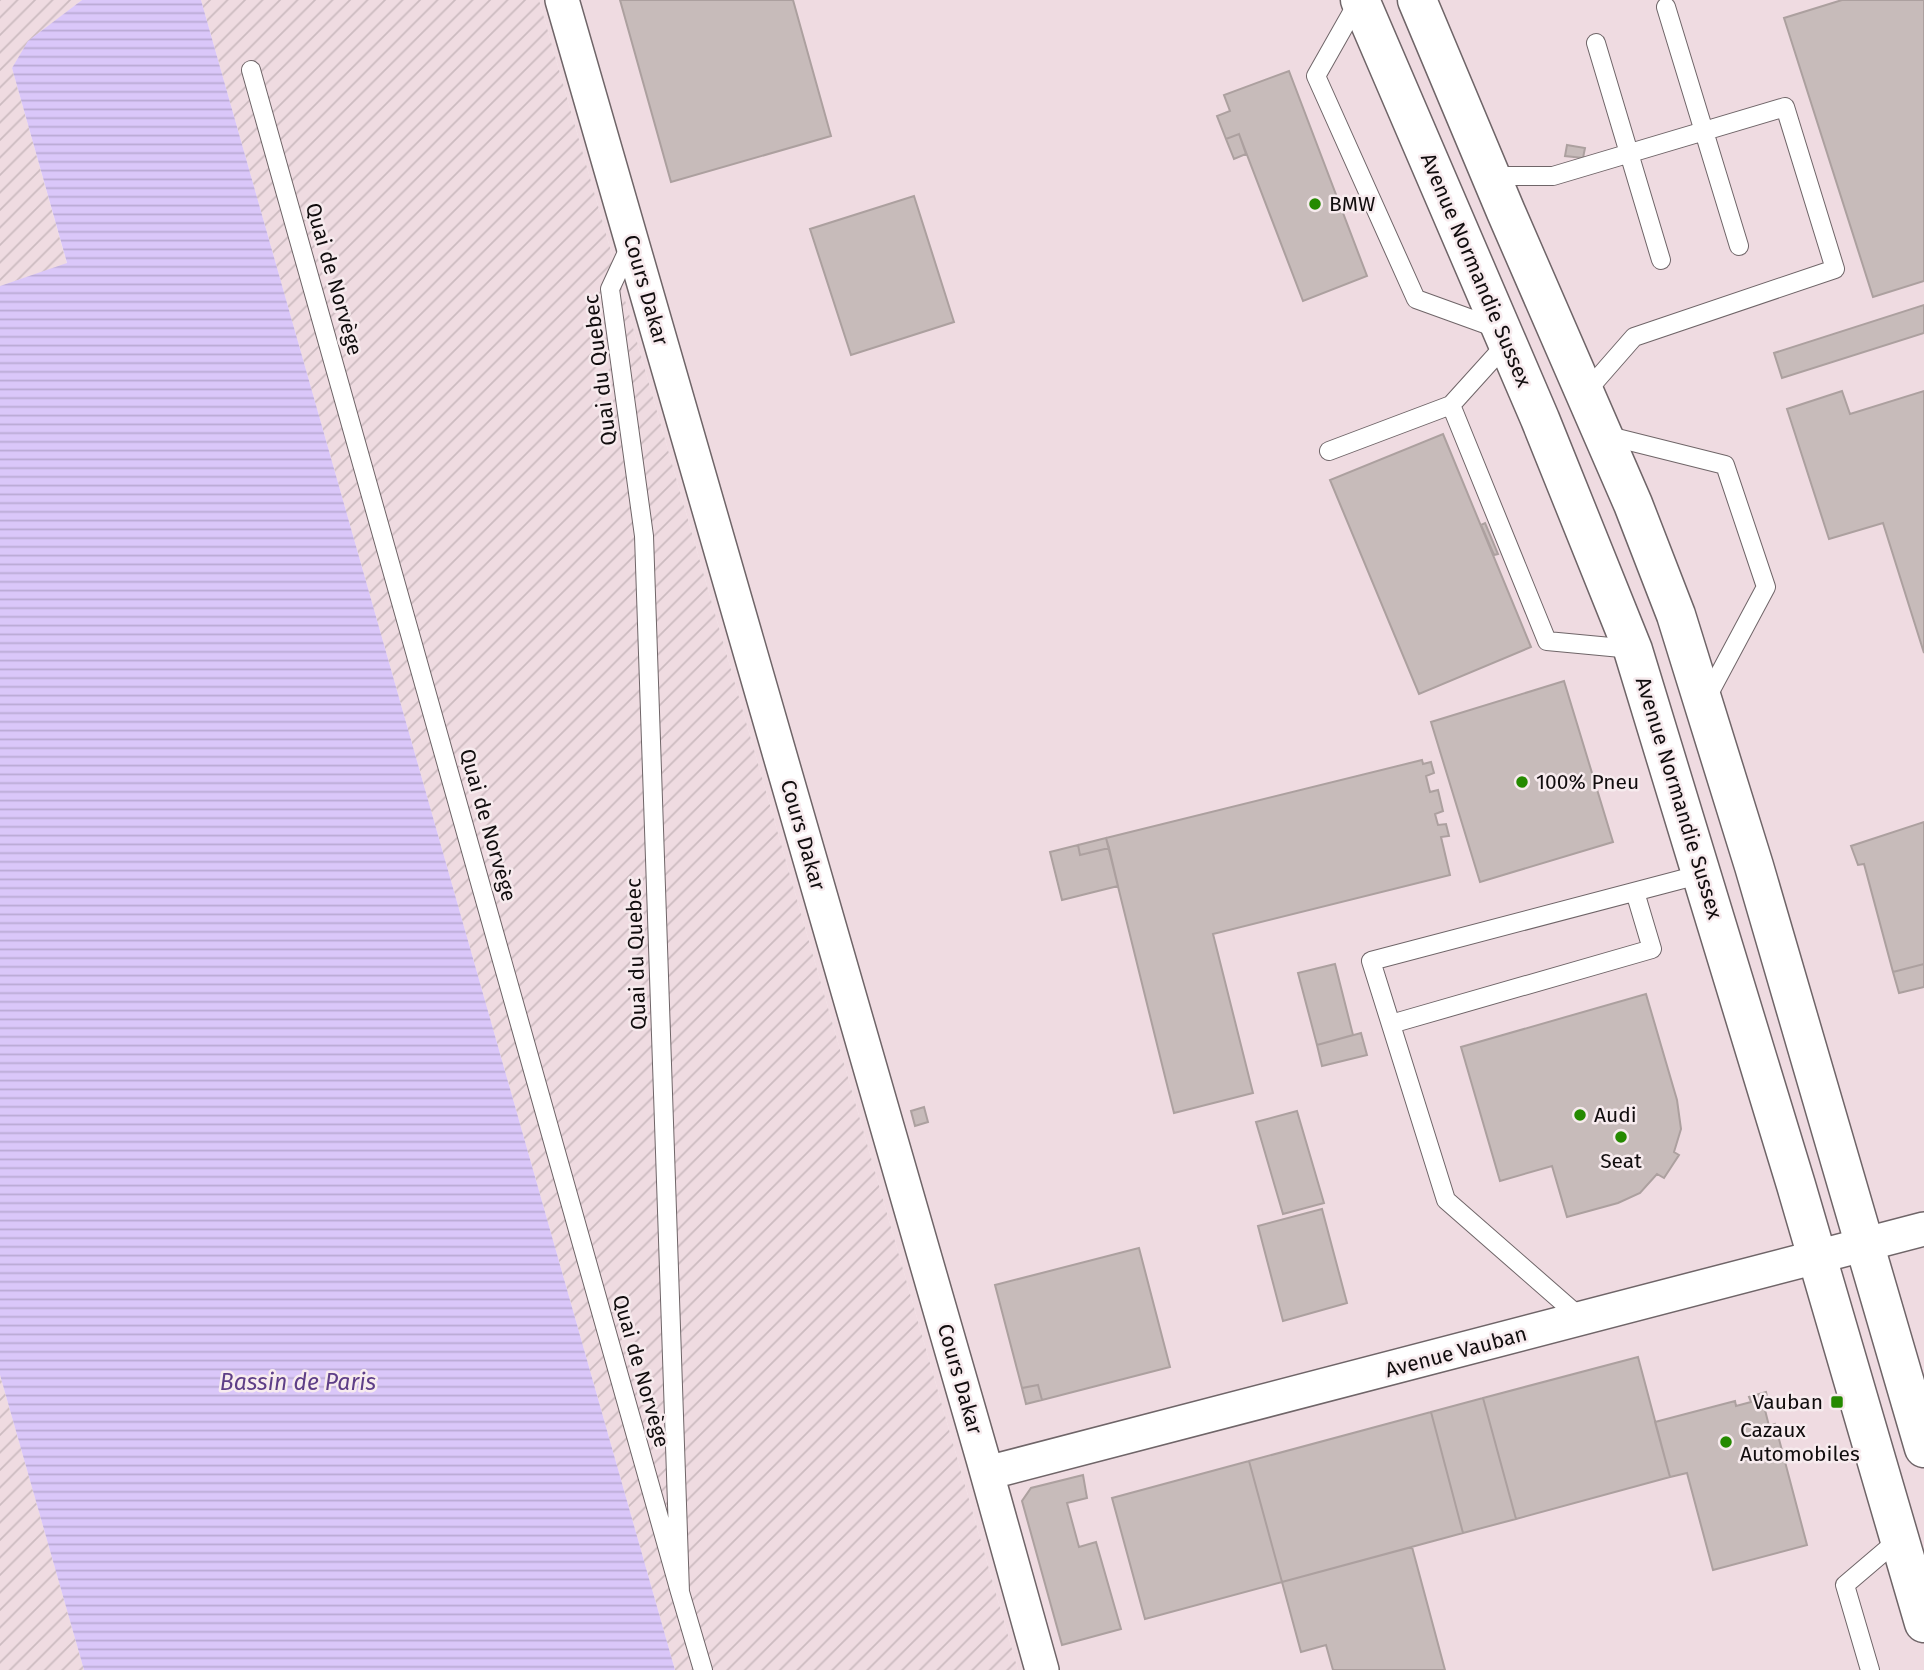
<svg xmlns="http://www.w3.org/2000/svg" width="1924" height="1670" font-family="'Fira Sans',sans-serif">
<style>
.built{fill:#efdbe1}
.industrial{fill:url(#industrial-furrows)}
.water{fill:url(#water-rules)}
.building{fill:#c7bbba;stroke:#aca09f;stroke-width:2}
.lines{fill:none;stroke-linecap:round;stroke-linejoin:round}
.service-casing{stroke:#6f6568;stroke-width:20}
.minor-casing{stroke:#6f6568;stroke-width:36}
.secondary-casing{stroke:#6f6568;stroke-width:41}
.service{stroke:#fff;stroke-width:18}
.minor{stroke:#fff;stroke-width:33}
.secondary{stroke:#fff;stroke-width:38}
.poi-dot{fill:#258a00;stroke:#f7ebee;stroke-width:2.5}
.labels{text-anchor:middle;stroke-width:5;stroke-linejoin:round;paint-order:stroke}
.poi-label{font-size:21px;fill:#110d0e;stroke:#f7ebee;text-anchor:start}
.street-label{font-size:21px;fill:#110d0e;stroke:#f7ebee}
.water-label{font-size:23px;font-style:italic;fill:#5e3e87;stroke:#f7ebee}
</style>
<defs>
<pattern id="industrial-furrows" width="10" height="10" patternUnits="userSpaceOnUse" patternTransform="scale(1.75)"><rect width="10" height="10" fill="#efdbe1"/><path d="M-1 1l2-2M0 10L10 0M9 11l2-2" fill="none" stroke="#ccbbc0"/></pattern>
<pattern id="water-rules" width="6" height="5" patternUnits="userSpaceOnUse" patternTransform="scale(1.75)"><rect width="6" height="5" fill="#dac7f9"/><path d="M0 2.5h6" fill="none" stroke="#baaad4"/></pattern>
</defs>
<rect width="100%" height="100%" fill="#f7ebee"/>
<path class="built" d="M 539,0 L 1924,0 L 1924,1670 L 1018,1670 Z"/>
<path class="industrial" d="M 0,0 L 82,0 L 29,41 L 12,68 L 67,264 L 0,286 Z
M 201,0 L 539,0 L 1018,1670 L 675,1670 Z
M 0,1375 L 84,1670 L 0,1670 Z"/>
<path class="water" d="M 82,0 L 201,0 L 675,1670 L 84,1670 L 0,1375 L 0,286 L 67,263 L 12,68 L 28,41 Z"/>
<path class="building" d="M 620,0 L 793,0 L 831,136 L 671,182 Z
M 1842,0 L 1924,0 L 1924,281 L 1873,297 L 1784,18 Z
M 1289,71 L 1367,276 L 1303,301 L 1239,134 L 1226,139 L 1217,116 L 1230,111 L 1224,95 Z
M 1239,134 L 1246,154 L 1234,159 L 1226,139 Z
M 1567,145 L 1585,148 L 1583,158 L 1565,156 Z
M 914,196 L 954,322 L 851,355 L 810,229 Z
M 1924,305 L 1924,333 L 1782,378 L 1774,353 Z
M 1842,391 L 1850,414 L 1924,391 L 1924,653 L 1883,523 L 1829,539 L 1787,409 Z
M 1443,434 L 1531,647 L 1419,694 L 1330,480 Z
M 1485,523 L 1498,554 L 1494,555 L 1481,525 Z
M 1564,681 L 1613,842 L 1480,882 L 1431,722 Z
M 1422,760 L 1423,764 L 1431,762 L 1434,773 L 1426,776 L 1430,792 L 1438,790 L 1443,811 L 1435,814 L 1438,825 L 1446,824 L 1449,836 L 1441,837 L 1450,875 L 1213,934 L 1253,1093 L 1174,1113 L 1106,838 Z
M 1924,822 L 1924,964 L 1893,972 L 1864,864 L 1858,865 L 1851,846 Z
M 1106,838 L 1109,848 L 1080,855 L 1078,845 Z
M 1078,845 L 1080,855 L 1109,848 L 1118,886 L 1062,900 L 1050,852 Z
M 1335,964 L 1353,1035 L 1317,1045 L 1298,973 Z
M 1924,964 L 1924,987 L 1899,993 L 1893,972 Z
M 1646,994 L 1677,1100 L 1681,1129 L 1674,1152 L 1679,1155 L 1664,1178 L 1657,1174 L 1640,1193 L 1618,1203 L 1567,1217 L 1552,1166 L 1500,1181 L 1461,1047 Z
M 1361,1033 L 1367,1055 L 1322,1066 L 1317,1045 Z
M 924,1107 L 928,1122 L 915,1126 L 911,1111 Z
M 1297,1111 L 1324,1203 L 1283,1214 L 1256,1122 Z
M 1322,1209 L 1347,1303 L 1283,1321 L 1258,1226 Z
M 1139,1248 L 1170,1367 L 1042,1400 L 1038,1385 L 1022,1388 L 995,1285 Z
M 1638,1357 L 1670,1477 L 1516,1519 L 1483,1398 Z
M 1038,1385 L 1042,1400 L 1026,1404 L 1022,1388 Z
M 1766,1392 L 1770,1409 L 1765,1410 L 1769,1426 L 1775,1424 L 1807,1545 L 1713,1570 L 1687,1473 L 1670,1477 L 1655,1422 L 1735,1401 L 1736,1406 L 1751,1402 L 1749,1397 Z
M 1483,1398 L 1516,1519 L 1463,1533 L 1431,1412 Z
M 1431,1412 L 1463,1533 L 1282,1582 L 1249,1461 Z
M 1249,1461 L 1282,1582 L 1145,1619 L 1112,1498 Z
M 1083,1475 L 1087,1498 L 1067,1503 L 1079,1547 L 1096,1542 L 1121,1629 L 1062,1645 L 1022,1501 L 1031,1488 Z
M 1412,1547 L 1445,1670 L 1333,1670 L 1326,1645 L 1301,1652 L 1282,1582 Z"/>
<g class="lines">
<defs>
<path id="service" d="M 1359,0 L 1316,76 L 1416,299 L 1499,329
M 1666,7 L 1739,246
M 1596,43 L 1661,260
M 251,70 L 680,1592
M 1490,176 L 1553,176 L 1785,107 L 1835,269 L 1634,337 L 1585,393
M 630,246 L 610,289 L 644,536 L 680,1592 L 703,1670
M 1507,343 L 1451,405 L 1547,641 L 1632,649
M 1605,435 L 1725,465 L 1766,587 L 1705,701
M 1329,451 L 1451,405
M 1391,1024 L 1652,949 L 1635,892
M 1582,1319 L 1446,1200 L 1371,961 L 1702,874
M 1870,1670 L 1845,1585 L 1899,1539"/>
<path id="minor" d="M 562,0 L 983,1459 L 1042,1670
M 987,1473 L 1924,1229"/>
<path id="secondary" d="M 1360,0 L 1540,419 L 1633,650 L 1796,1185 L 1924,1623
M 1417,0 L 1506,212 L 1633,504 L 1676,615 L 1754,866 L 1924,1448"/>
</defs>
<use href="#service" class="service-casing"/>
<use href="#minor" class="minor-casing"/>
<use href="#secondary" class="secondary-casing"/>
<use href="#service" class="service"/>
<use href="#minor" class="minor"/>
<use href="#secondary" class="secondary"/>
</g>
<g class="poi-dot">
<circle cx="1315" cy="204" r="7"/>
<circle cx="1522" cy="782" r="7"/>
<circle cx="1580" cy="1115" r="7"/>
<circle cx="1621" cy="1137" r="7"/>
<rect x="1830" y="1395" width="14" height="14" rx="3.5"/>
<circle cx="1726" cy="1442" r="7"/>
</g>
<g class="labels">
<g class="poi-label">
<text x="1329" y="211">BMW</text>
<text x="1536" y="789">100% Pneu</text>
<text x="1594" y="1122">Audi</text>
<text x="1621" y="1168" text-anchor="middle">Seat</text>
<text x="1823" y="1409" text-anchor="end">Vauban</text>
<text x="1740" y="1437">Cazaux<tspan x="1740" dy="24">Automobiles</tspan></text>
</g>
<g class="street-label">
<text transform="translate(1476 270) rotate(67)" y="7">Avenue Normandie Sussex</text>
<text transform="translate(334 279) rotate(74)" y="7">Quai de Norvège</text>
<text transform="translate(646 290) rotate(74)" y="7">Cours Dakar</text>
<text transform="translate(600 370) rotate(-97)" y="7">Quai du Quebec</text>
<text transform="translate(1679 798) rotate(73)" y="7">Avenue Normandie Sussex</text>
<text transform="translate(488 825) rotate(74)" y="7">Quai de Norvège</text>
<text transform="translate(803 835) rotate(74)" y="7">Cours Dakar</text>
<text transform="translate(636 954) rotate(-92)" y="7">Quai du Quebec</text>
<text transform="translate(1456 1352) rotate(-15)" y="7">Avenue Vauban</text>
<text transform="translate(641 1371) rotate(74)" y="7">Quai de Norvège</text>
<text transform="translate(960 1379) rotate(74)" y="7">Cours Dakar</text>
</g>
<g class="water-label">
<text x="298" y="1390">Bassin de Paris</text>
</g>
</g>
</svg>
